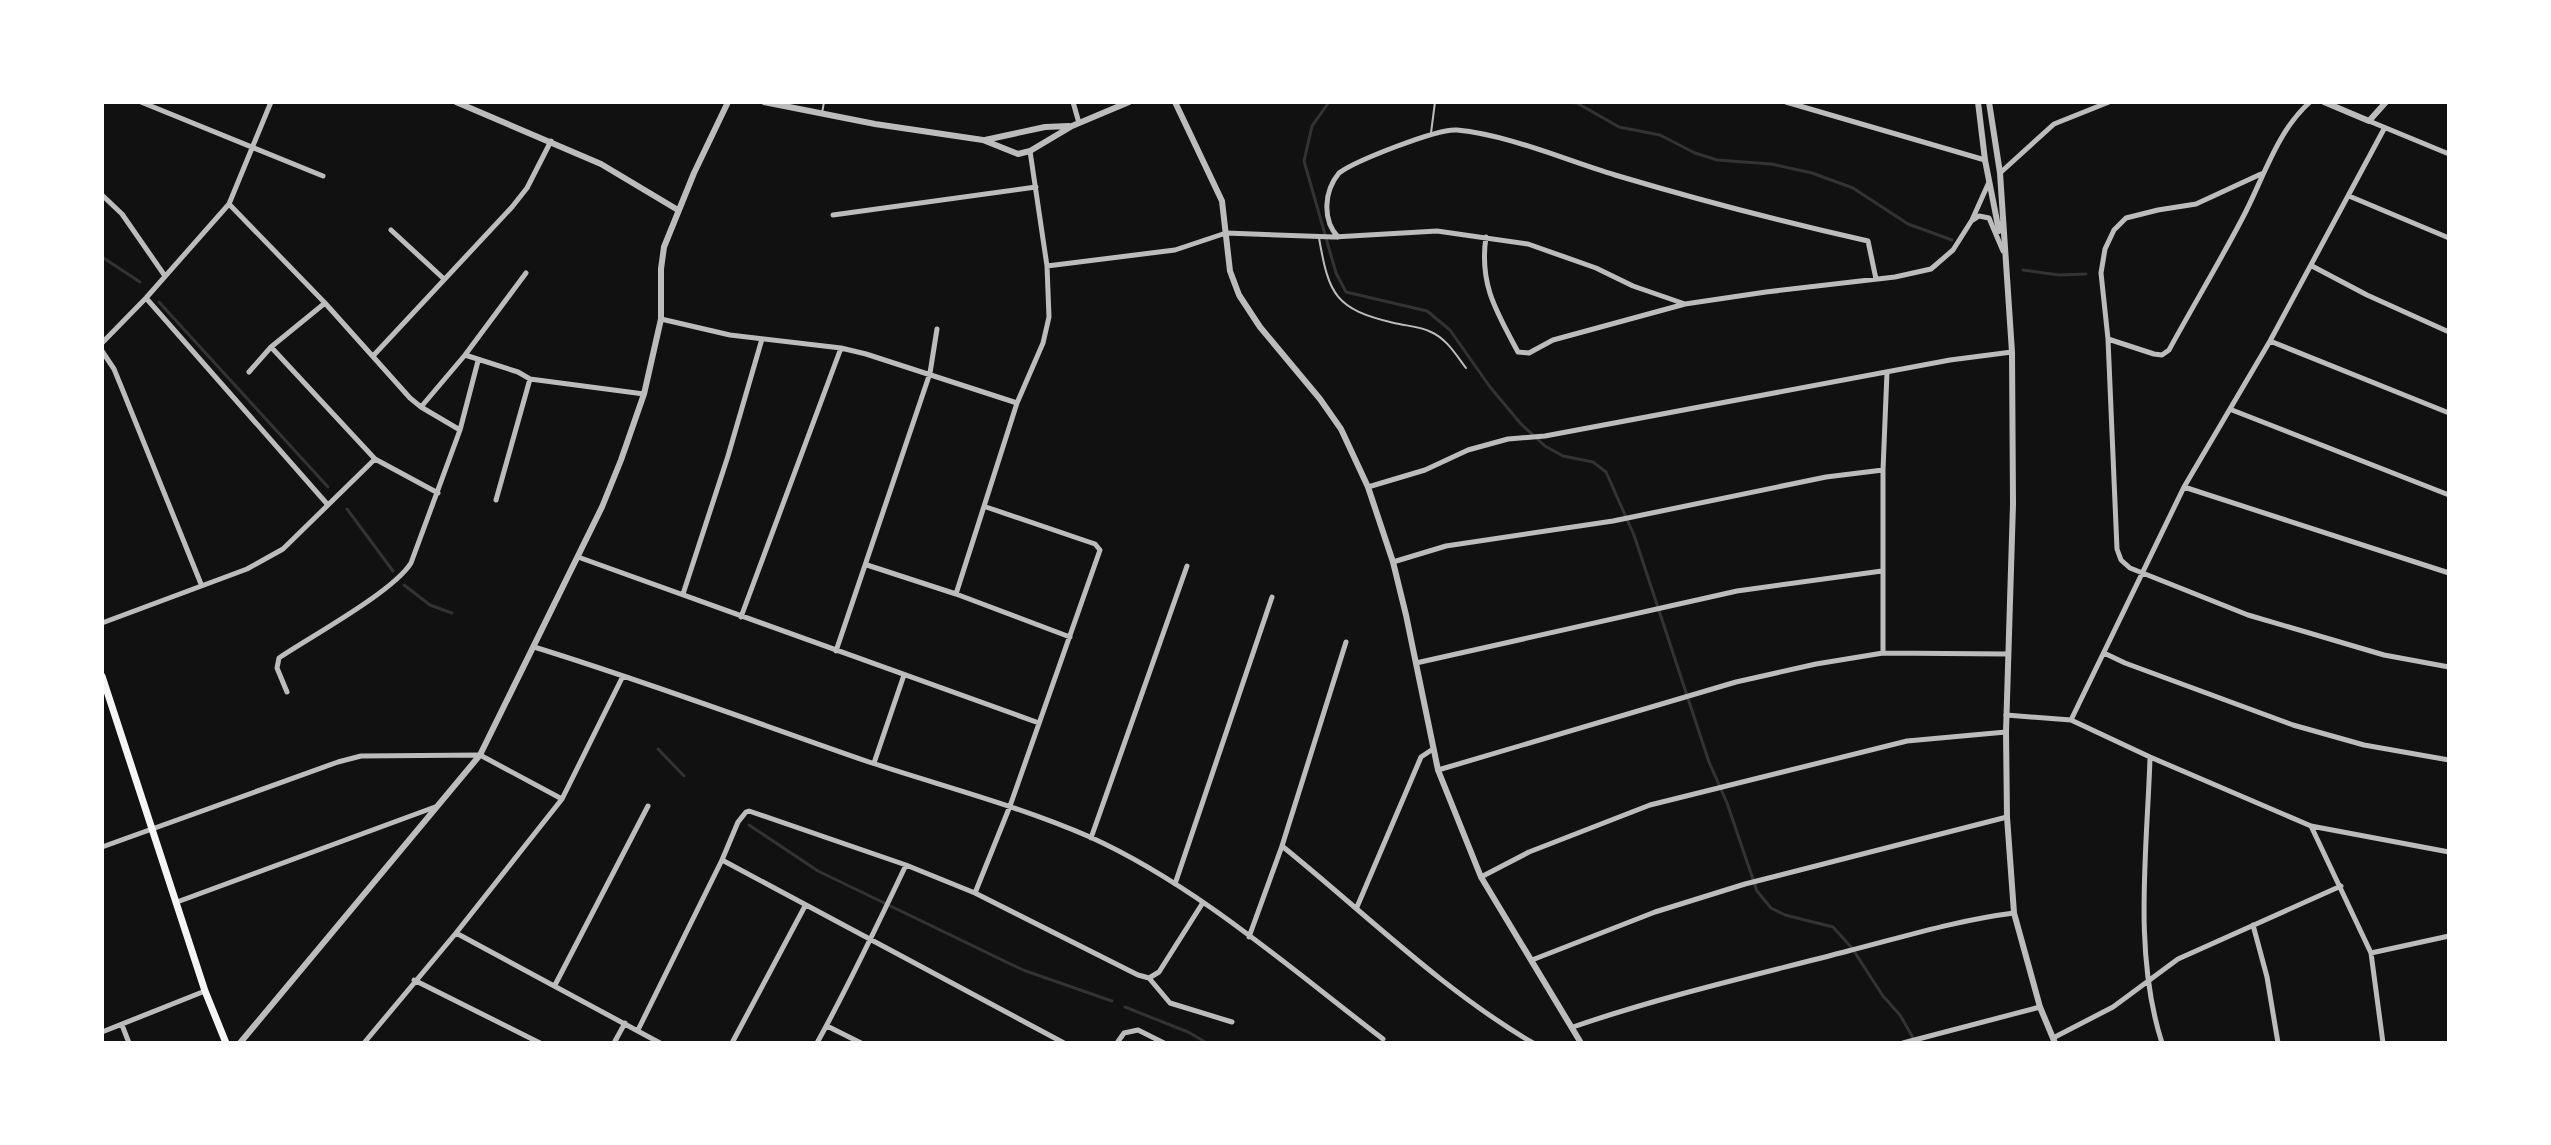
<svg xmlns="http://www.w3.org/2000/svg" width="2551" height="1145" font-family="'Archivo Narrow',sans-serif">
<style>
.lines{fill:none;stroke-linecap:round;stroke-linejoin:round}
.stream{stroke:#333;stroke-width:3}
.service{stroke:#bcbcbc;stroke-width:2}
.minor{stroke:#bcbcbc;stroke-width:5}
.tertiary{stroke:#bcbcbc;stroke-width:6}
.secondary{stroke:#f5f5f5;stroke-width:7}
</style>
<rect width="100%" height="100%" fill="#111"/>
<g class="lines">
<path class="stream" d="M 1329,102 L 1312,126 L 1304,161 L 1336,273 L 1346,292 L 1427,311 L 1450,330 L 1490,387 L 1521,424 L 1545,446 L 1563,456 L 1593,462 L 1606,472 L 1634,535 L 1709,762 L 1727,803 L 1757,891 L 1771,908 L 1785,915 L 1833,927 L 1852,948 L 1883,996 L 1900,1015 L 1916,1043
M 1565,102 L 1577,103 L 1619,127 L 1660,135 L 1695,153 L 1717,160 L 1771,164 L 1812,173 L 1853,188 L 1908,224 L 1952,240
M 102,257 L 140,282
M 2023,270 L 2059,275 L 2086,274
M 159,302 L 328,487
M 347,509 L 393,571
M 404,585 L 430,605 L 452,613
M 658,749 L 684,776
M 749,825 L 818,871 L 1023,970 L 1112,1001
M 1125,1007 L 1188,1032 L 1207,1043"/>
<path class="service" d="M 822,113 L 824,102
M 1431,133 L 1435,102
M 1319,238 C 1329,295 1335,309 1394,323 C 1406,326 1420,326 1431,332 C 1447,339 1456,355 1466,368"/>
<path class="minor" d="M 141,102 L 323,176
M 1073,102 L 1079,123
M 1786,102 L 1985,160
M 2369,121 L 2449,154
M 2000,173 L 2054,124 L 2109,102
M 2261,174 L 2196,204 L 2158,210 L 2126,218 L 2114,230 L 2105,249 L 2101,273 L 2108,339 L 2117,549 L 2121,560 L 2130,568 L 2248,615 L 2384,655 L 2449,667
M 102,195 L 122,214 L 165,276
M 2349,196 L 2449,238
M 229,204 L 325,303 L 410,398 L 421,407 L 460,430
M 833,215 L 1036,187
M 1973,220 L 1979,216 L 1989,218 L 2003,251
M 391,230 L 444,279
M 1338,237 C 1322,220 1324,191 1339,173 C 1355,161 1438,128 1457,130 C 1509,135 1565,160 1615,175 C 1699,200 1783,222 1868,241 L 1876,279
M 1486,237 C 1479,284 1496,311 1518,352 L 1529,353 L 1553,340 L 1685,304 L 1766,292 L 1895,277 L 1931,269 L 1953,250 L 1972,220 L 1989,182
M 1047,266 L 1175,250 L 1226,233 L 1334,237 L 1437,231 L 1528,244 L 1596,268 L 1633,286 L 1685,304
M 2312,266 L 2367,295 L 2449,332
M 146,298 L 328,505
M 661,319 L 730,335 L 841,348 L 866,354 L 1017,403
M 2108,339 L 2154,354 L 2162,355 L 2169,350 C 2193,306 2219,263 2242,219 C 2263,180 2276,132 2310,102
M 2270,341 L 2449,413
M 102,343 L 146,298 L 229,204 L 271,102
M 271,347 L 375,459 L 438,493
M 102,351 L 114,369 L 123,391 L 201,584
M 465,355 L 518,372 L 530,379 L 644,394
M 373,356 L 512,207 L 527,188 L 551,141
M 249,372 L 271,347 L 325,303
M 421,407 L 465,355 L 526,273
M 2232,410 L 2449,495
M 1368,487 L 1425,470 L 1468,450 L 1508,439 L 1545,436 L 1950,360 L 2012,352
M 2184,487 L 2449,573
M 496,500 L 530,379
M 578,557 L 1039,723
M 1393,562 L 1446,546 L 1613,521 L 1826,477 L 1883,470
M 867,565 L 956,594 L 1070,637
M 683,594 L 728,456 L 762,339
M 956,594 L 1017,403 L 1043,343 L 1049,317 L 1047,266 L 1030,151
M 741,617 L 841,348
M 102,623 L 247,569 L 283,549 L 375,459
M 534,647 C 648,682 759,724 872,763 C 945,787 1019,806 1090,837 C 1196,885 1291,969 1383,1039
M 836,651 L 930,373 L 937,329
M 1883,653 L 1883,470 L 1887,372
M 2104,653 L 2125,663 L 2293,725 L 2364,745 L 2449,760
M 1416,663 L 1737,591 L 1882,571
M 287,692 L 277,668 L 279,658 C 310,637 393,592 411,563 L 460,430 L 478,361
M 2006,715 L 2071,720 L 2150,757 L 2311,826 L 2449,852
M 2071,720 L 2184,487 L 2270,341 L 2384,129
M 2150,758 C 2147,851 2133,953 2162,1043
M 874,763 L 904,675
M 1438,770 L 1736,682 L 1816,664 L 1883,653 L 2007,654
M 2311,826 L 2371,953 L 2383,1043
M 1091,838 L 1187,566
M 1282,846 C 1365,913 1441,989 1533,1043
M 102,847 L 338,762 L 361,756 L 480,755 L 562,799
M 722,860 L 1064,1043
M 1481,877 L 1529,852 L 1650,805 L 1907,741 L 2006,732
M 1175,884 L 1272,597
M 975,893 L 1010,806 L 1100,550 L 1095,544 L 986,507
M 177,902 L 435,807
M 1357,907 L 1421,757 L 1433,749
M 2253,925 L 2267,977 L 2278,1043
M 456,933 L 660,1043
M 1249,937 L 1282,846 L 1346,642
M 2371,953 L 2449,936
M 1532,960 L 1655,912 L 1745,884 L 2007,817
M 1149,978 L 1170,1003 L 1232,1022
M 1149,978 L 1159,972 L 1202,904
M 414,980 L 540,1043
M 555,985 L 648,806
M 122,1025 L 129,1043
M 827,1026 L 861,1043
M 1573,1027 C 1663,996 1756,975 1848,951 C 1903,937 1958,920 2014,913
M 638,1030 L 722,860 L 738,822 L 746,812 L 749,811 L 906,865 L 975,893 L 1138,975 L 1149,978
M 102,1032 L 205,991
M 2053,1038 L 2113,1007 L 2178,959 L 2341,886
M 364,1043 L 456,933 L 562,799 L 623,676
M 614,1043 L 625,1023
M 732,1043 L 805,906
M 817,1043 C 849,985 878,924 906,865
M 1117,1043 L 1124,1033 L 1138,1030 L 1164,1043
M 1903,1043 L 2040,1007"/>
<path class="tertiary" d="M 456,102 L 601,164 L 678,210
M 764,102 L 875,124 L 983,140 L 1018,154 L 1030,151 L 1072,126 L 1129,102
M 1175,102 L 1222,201 L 1230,271 L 1239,295 L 1260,327 L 1320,399 L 1341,429 L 1368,487 L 1393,562 L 1406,615 L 1438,770 L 1481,877 L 1581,1043
M 1978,102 L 1985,160 L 1999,231
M 1989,102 L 2000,173 L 2012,352 L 2013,504 L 2006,732 L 2007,817 L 2014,913 L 2040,1007 L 2055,1043
M 2324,102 L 2369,121 L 2386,102
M 985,140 L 1045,127 L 1069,126
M 240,1043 L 480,755 L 602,507 L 621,460 L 644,394 L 661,319 L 661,269 L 664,247 L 694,173 L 728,102"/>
<path class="secondary" d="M 102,676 L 205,991 L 226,1043"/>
</g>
<rect width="2551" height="1145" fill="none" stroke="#ffffff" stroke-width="208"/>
</svg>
